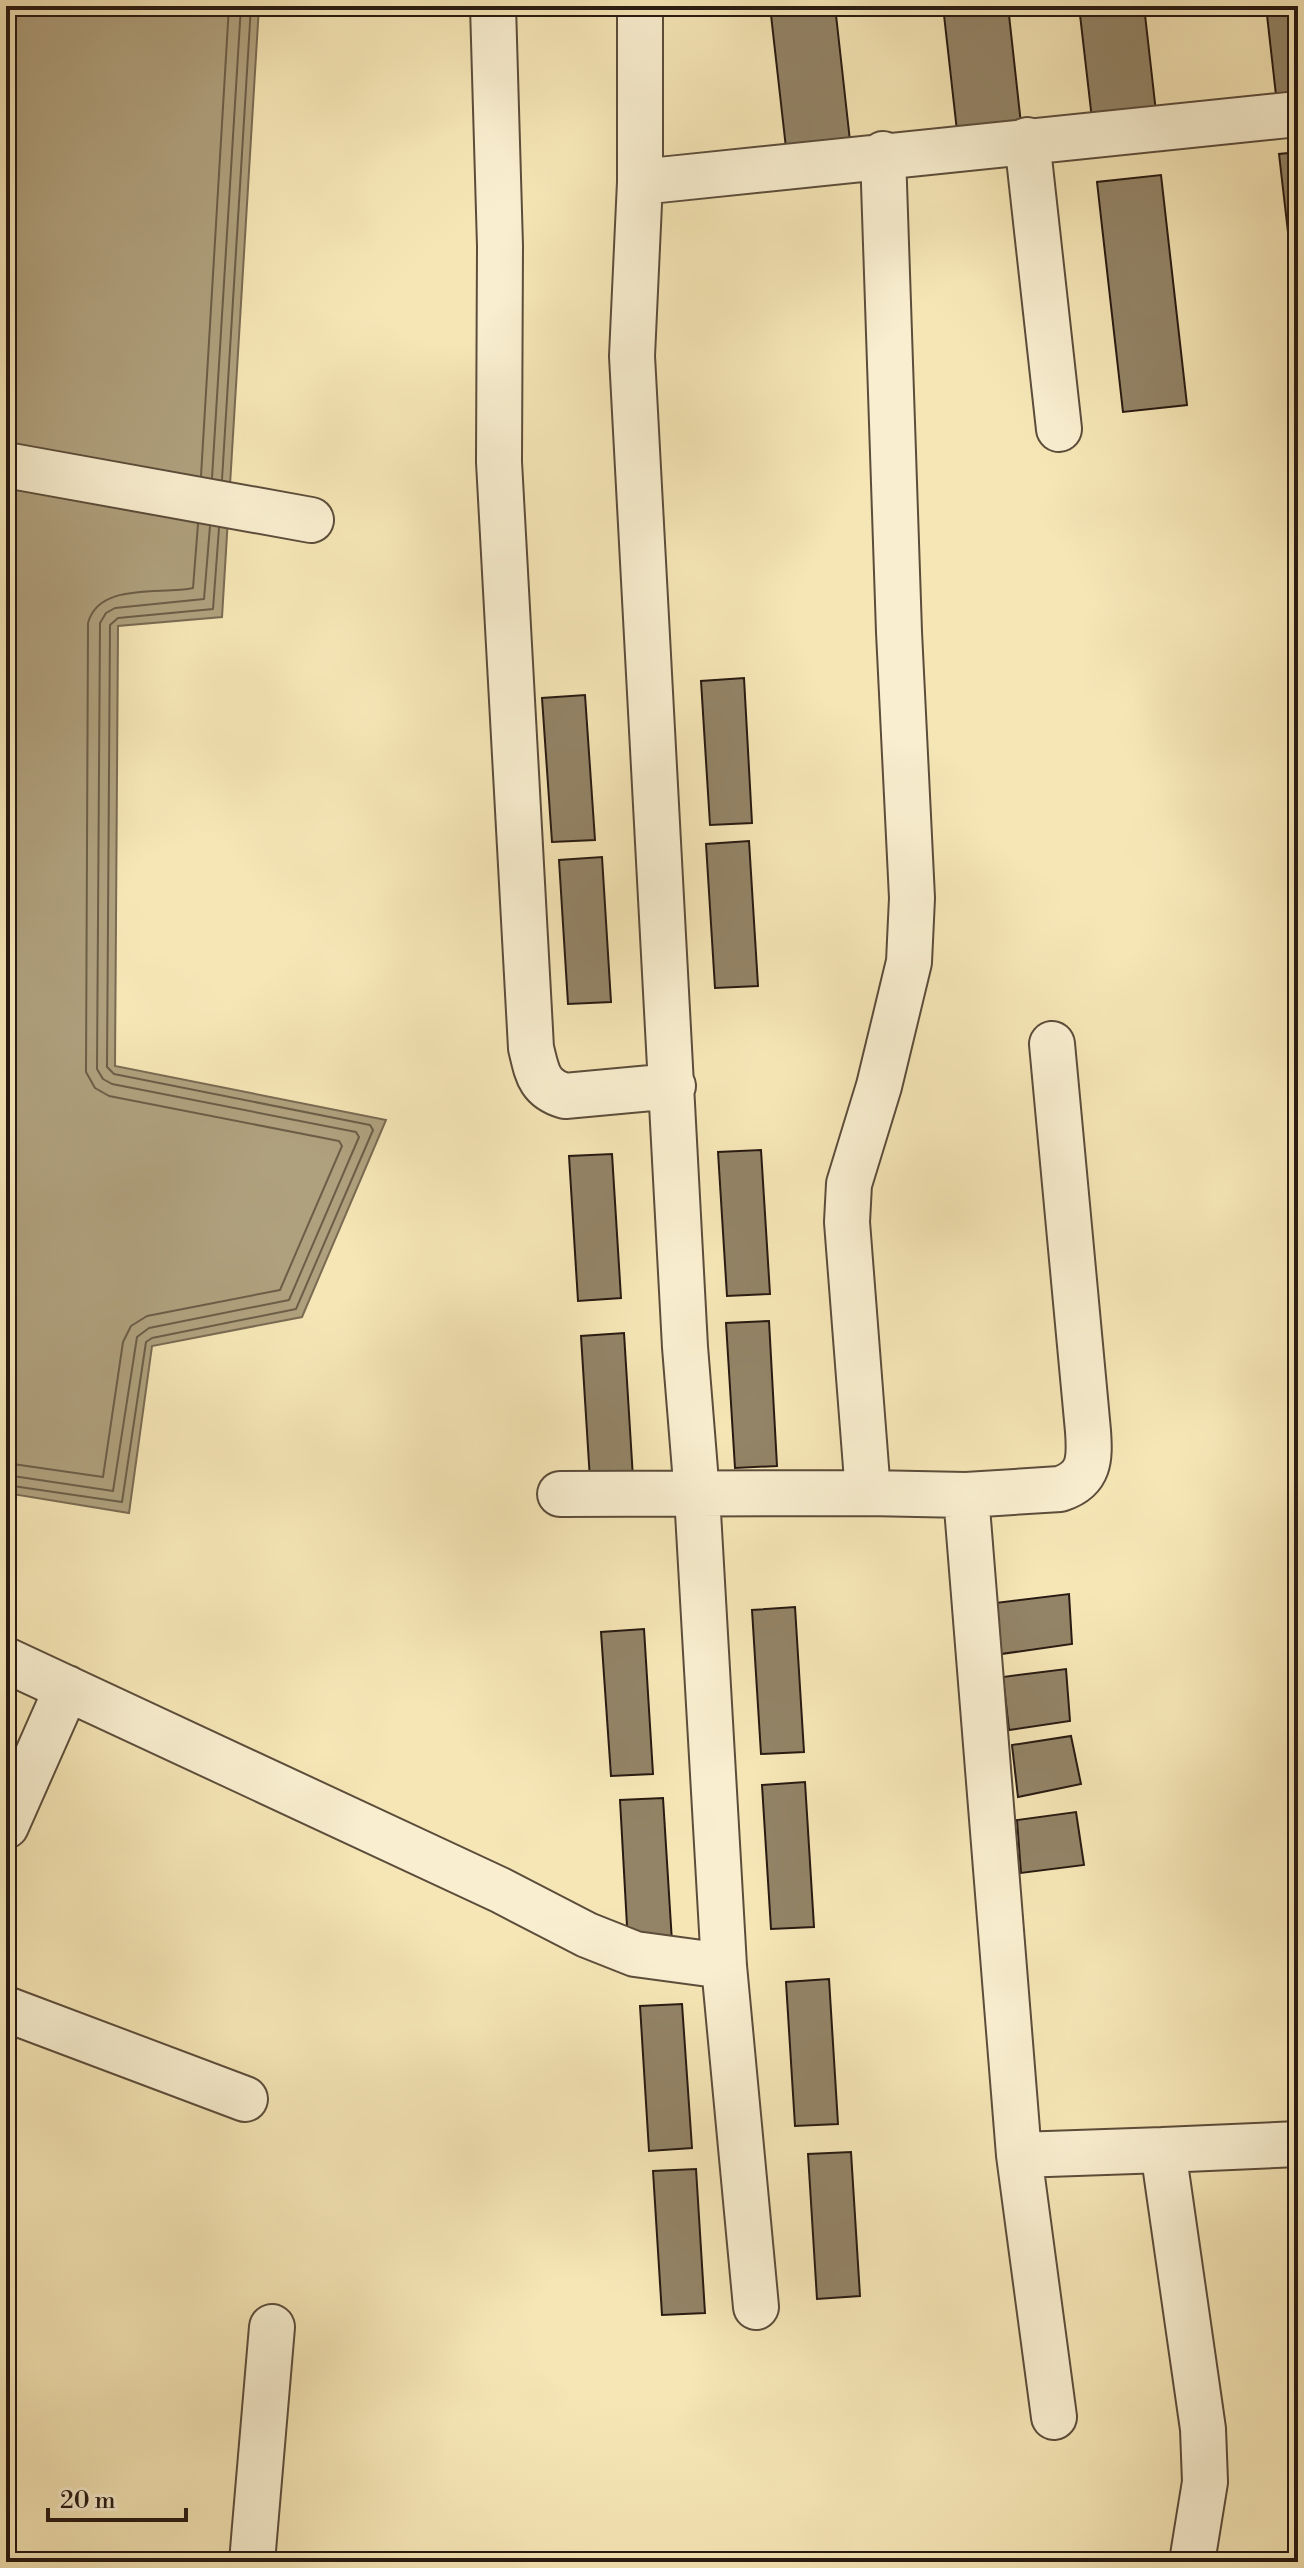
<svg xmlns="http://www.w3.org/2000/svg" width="1304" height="2568" font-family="'Libre Bodoni',serif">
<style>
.water{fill:#b0a17e;stroke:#7a6b53;stroke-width:2}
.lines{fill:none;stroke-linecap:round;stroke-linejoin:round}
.shore{stroke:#6c5e48;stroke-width:2}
.building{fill:#938467;stroke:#281a12;stroke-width:2}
.minor-casing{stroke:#5c4d3b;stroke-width:48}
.minor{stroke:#f9efd0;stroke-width:44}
</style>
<rect width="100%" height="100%" fill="#f6e6b6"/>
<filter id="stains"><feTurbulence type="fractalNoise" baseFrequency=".0025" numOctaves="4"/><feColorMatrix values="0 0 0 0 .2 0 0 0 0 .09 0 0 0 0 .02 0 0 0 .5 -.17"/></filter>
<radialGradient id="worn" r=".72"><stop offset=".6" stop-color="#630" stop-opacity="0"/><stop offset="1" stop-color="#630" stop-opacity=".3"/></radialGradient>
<path class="water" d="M 6,6 L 259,6 L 222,617 L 118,626 L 115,1066 L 386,1120 L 302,1317 L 152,1346 L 129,1513 L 6,1493 Z"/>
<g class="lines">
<path class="shore" d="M 201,476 L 229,6
M 212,478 L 241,6
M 222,480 L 251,6
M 6,1463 L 103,1477 L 123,1342 L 131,1326 L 147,1316 L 280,1290 L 342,1146 L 339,1141 L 109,1096 L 95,1088 L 86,1072 L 88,623 C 99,582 160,595 193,588 L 198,524
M 6,1475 L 113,1491 L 137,1337 L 149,1328 L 289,1300 L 359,1137 L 356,1132 L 112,1084 L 103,1079 L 97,1069 L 100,623 L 106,613 L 115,608 L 204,599 L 210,526
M 6,1485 L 122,1502 L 146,1342 L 152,1338 L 296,1309 L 373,1130 L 370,1125 L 114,1074 L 107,1067 L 110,625 L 118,618 L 213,609 L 219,528"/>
</g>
<path class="building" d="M 770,6 L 835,6 L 850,141 L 786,148 Z
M 943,6 L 1008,6 L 1022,133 L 958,140 Z
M 1079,6 L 1144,6 L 1156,112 L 1092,119 Z
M 1266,6 L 1298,6 L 1298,102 L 1277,104 Z
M 1298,152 L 1298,319 L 1279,154 Z
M 1161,175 L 1187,405 L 1123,412 L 1097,182 Z
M 744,678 L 752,823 L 710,825 L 701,681 Z
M 585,695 L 595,840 L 552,842 L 542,698 Z
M 749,841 L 758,986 L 715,988 L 706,844 Z
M 602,857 L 611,1002 L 568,1004 L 559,860 Z
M 761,1150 L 770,1294 L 727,1296 L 718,1152 Z
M 612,1154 L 621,1298 L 578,1301 L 569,1156 Z
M 769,1321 L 777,1466 L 735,1468 L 726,1323 Z
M 624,1333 L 633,1478 L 590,1480 L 581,1336 Z
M 1069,1594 L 1072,1644 L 994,1655 L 987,1604 Z
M 795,1607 L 804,1752 L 761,1754 L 752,1610 Z
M 644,1629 L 653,1774 L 611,1776 L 601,1632 Z
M 1066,1669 L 1070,1721 L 1009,1730 L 1003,1677 Z
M 1071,1736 L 1081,1784 L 1018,1797 L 1012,1745 Z
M 805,1782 L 814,1927 L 771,1929 L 762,1785 Z
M 663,1798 L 672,1942 L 628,1944 L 620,1800 Z
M 1076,1812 L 1084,1865 L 1021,1873 L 1017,1820 Z
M 829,1979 L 838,2124 L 795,2126 L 786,1982 Z
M 682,2004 L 692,2148 L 649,2151 L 640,2006 Z
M 851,2152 L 860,2296 L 817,2299 L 808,2154 Z
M 696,2169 L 705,2313 L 662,2315 L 653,2171 Z"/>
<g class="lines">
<defs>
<path id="minor" d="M 493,6 L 500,246 L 499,462 L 531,1048 C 537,1072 538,1088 565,1096 L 673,1086
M 640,6 L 640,182 L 632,356 L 685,1347 L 697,1495 L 724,1966 L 756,2307
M 1027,140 L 1059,429
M 883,154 L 899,632 L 912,898 L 909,962 L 879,1086 L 849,1184 L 847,1222 L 868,1493 L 966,1495 L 1060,1489 C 1090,1479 1090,1459 1088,1431 L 1052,1044
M 640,182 L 1298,114
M 6,465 L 311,520
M 560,1494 L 868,1493
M 966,1495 L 1019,2155 L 1054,2417
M 6,1660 L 500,1890 L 587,1935 L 635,1954 L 724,1966
M 6,1826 L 67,1688
M 6,2009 L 245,2099
M 1019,2155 L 1163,2150
M 252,2562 L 272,2327
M 1192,2562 L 1205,2482 L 1203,2429 L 1163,2150 L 1298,2144"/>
</defs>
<use href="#minor" class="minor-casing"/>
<use href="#minor" class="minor"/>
</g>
<rect width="1304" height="2568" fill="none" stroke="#f6e6b6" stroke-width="32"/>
<rect x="8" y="8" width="1288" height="2552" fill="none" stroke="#281a12" stroke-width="4"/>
<rect x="16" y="16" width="1272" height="2536" fill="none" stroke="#281a12" stroke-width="2"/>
<path d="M48 2508v12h138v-12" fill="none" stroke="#281a12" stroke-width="4"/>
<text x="60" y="2508" font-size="24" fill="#281a12" stroke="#f9efd0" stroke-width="6" paint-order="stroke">20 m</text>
<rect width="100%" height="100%" filter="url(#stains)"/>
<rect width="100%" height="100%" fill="url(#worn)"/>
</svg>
